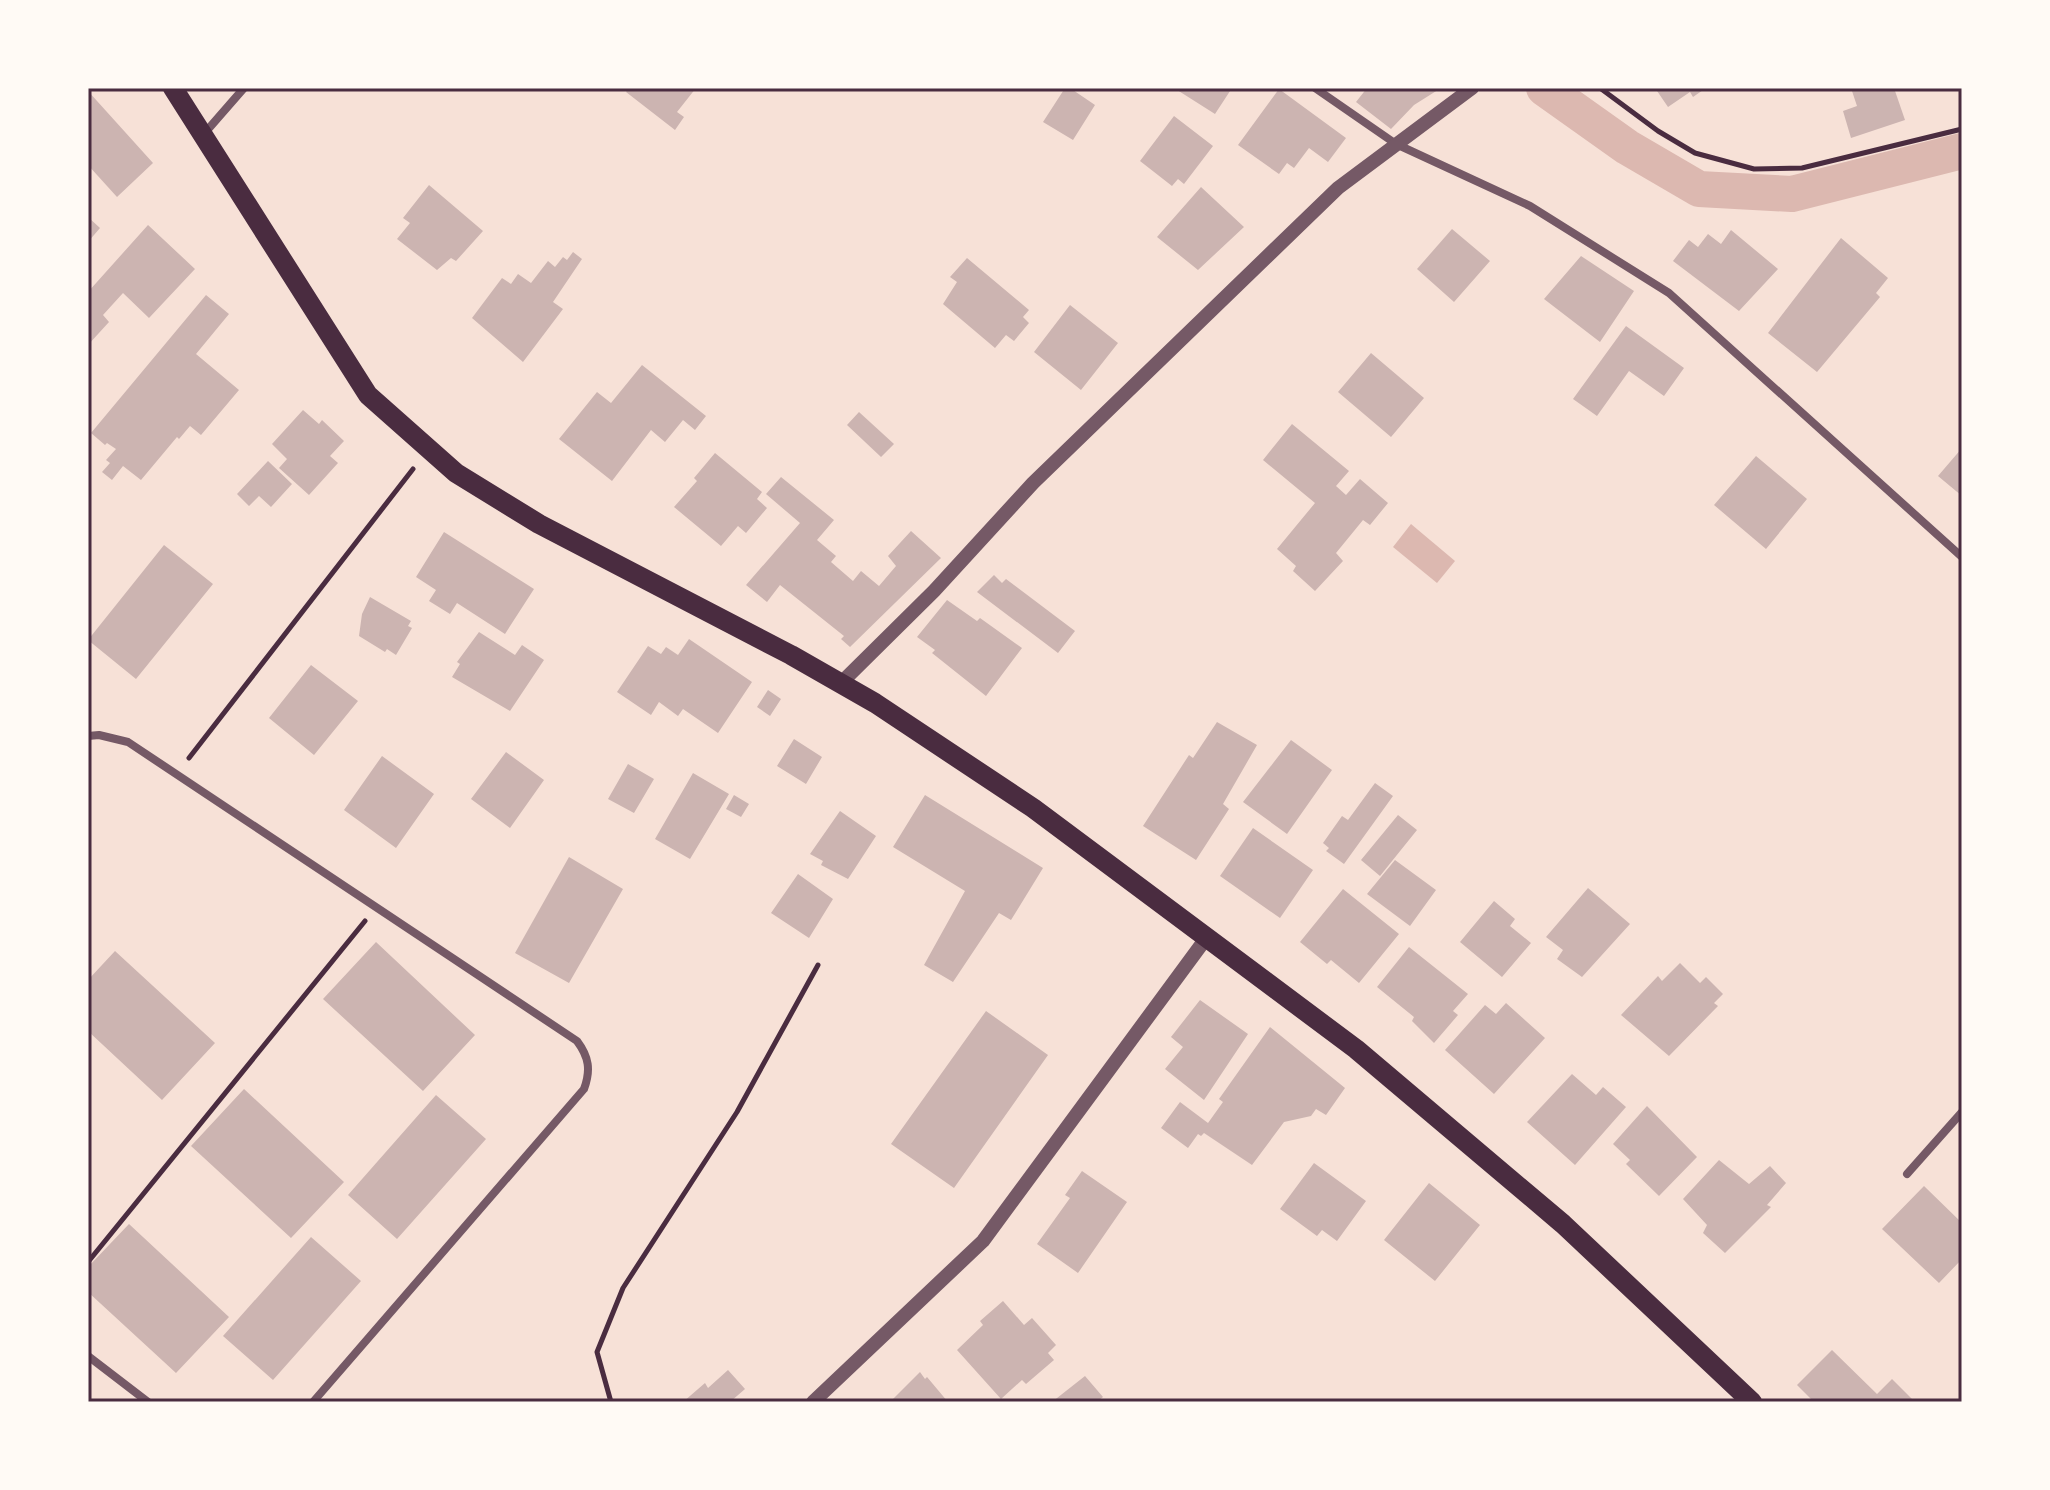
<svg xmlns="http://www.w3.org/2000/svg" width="2050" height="1490" font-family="Commissioner,sans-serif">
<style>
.water{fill:#dcb8b0}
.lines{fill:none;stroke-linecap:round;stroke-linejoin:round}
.canal{stroke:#dcb8b0;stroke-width:36}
.building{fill:#ccb4b1}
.path{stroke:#4a2c40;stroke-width:5}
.minor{stroke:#755966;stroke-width:8}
.tertiary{stroke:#755966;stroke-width:14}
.primary{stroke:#4a2c40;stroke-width:20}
.neatline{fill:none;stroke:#4a2c40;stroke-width:3}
</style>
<rect width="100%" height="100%" fill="#f7e1d7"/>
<path class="water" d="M 1411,524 L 1455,561 L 1437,583 L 1393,547 Z"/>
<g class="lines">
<path class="canal" d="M 1544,88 L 1627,147 L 1699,189 L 1792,194 L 1962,151"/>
</g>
<path class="building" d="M 629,88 L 696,88 L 677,112 L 684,117 L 675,130 L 626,92 Z
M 1065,88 L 1070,88 L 1095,105 L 1073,140 L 1043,122 Z
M 1174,88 L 1232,88 L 1215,114 Z
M 1367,88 L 1441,88 L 1414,105 L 1391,129 L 1356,102 Z
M 1655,88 L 1706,88 L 1693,97 L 1690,92 L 1668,107 Z
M 1851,88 L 1894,88 L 1905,120 L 1851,138 L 1843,111 L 1857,106 Z
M 1279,89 L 1346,138 L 1328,162 L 1309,148 L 1294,168 L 1287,163 L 1279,174 L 1238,145 Z
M 88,91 L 153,163 L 117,197 L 88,165 Z
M 1174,116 L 1213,146 L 1184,184 L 1178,179 L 1172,186 L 1140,161 Z
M 429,185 L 483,231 L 456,261 L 451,258 L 437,270 L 397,239 L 410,223 L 403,218 Z
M 1201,187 L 1244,227 L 1198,270 L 1157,237 Z
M 88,217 L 100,228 L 88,242 Z
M 148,225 L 195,269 L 149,318 L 123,293 L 103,315 L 109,322 L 88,345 L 88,292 Z
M 1452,229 L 1490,261 L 1454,302 L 1417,269 Z
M 1731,230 L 1778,269 L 1739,311 L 1673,261 L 1689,240 L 1698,247 L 1708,234 L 1721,244 Z
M 1841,238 L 1888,278 L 1876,293 L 1880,297 L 1817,372 L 1768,333 Z
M 573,252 L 582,259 L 553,302 L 563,309 L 523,362 L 472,318 L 502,278 L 511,284 L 518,274 L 531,283 L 548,261 L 555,267 L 563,257 L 567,260 Z
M 1581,256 L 1634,291 L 1600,342 L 1544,299 Z
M 967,258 L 1029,310 L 1023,317 L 1029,323 L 1014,341 L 1006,335 L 995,348 L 943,304 L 957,282 L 950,277 Z
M 206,295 L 229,314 L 196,354 L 239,390 L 201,435 L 190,426 L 179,439 L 177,437 L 141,480 L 123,466 L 112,480 L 102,472 L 110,463 L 106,460 L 116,449 L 107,443 L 105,445 L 91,433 Z
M 1070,305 L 1118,343 L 1081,390 L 1034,352 Z
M 1626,326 L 1684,368 L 1664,396 L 1629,371 L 1597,416 L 1573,399 Z
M 1371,353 L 1424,398 L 1391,437 L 1338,392 Z
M 642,365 L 706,416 L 695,430 L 683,420 L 665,442 L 651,430 L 612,481 L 559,439 L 597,392 L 611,403 Z
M 303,410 L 319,424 L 322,420 L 344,441 L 330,456 L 338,463 L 309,495 L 279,468 L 287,459 L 272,444 Z
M 859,412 L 894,444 L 881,457 L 847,425 Z
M 1292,424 L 1349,471 L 1336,486 L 1346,495 L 1360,479 L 1388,503 L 1370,525 L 1363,520 L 1336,553 L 1343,561 L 1315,591 L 1293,571 L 1296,566 L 1277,549 L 1315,503 L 1263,460 Z
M 1962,448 L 1962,496 L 1938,476 Z
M 715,453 L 762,492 L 757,499 L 767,508 L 746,533 L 738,526 L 721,546 L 674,507 L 697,481 L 694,478 Z
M 1756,456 L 1807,499 L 1766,549 L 1714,505 Z
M 268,461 L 292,484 L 271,507 L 259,496 L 249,506 L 237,494 Z
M 781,477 L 834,520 L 817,540 L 836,556 L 831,562 L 853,581 L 861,571 L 879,586 L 896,566 L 888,556 L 911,531 L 941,558 L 850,647 L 841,639 L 844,636 L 780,585 L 767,602 L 746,585 L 800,523 L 766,494 Z
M 444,532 L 534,589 L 505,634 L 457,603 L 450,614 L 429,601 L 436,590 L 416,577 Z
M 164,545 L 213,584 L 136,679 L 88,640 Z
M 994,575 L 1002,583 L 1006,579 L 1075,631 L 1058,653 L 977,592 Z
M 370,597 L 411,621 L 408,626 L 412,628 L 396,655 L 387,649 L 385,652 L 359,636 L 362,614 Z
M 947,600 L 977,621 L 980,618 L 1022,648 L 986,696 L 932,653 L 935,650 L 917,637 Z
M 479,632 L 515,655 L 522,645 L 544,660 L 510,711 L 452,677 L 460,664 L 457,662 Z
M 689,639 L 752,682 L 718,733 L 683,709 L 678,716 L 659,702 L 651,715 L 617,692 L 648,646 L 661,654 L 666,647 L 678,655 Z
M 311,665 L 358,701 L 314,755 L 269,718 Z
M 768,690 L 781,699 L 770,716 L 757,707 Z
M 1217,722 L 1257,745 L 1223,804 L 1229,809 L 1196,860 L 1143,826 L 1189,755 L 1193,758 Z
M 794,739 L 822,757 L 806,784 L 777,766 Z
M 1291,740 L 1332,770 L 1287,834 L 1243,802 Z
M 506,752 L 544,780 L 510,828 L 471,799 Z
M 382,756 L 434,794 L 396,848 L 344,810 Z
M 628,764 L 654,779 L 634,813 L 608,799 Z
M 693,773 L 729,794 L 690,859 L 655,839 Z
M 1375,783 L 1393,796 L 1344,864 L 1326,851 L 1329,848 L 1323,843 L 1342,816 L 1348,820 Z
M 734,795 L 749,804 L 741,817 L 726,809 Z
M 925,795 L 1043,868 L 1011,920 L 999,913 L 953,982 L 924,965 L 965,891 L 893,847 Z
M 840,811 L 876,836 L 848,879 L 821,865 L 823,861 L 810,854 Z
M 1398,815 L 1417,830 L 1380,876 L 1361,860 Z
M 1253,828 L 1313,870 L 1280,918 L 1220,876 Z
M 569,857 L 623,889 L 569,983 L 515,953 Z
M 1395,860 L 1436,890 L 1410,926 L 1367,894 Z
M 798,874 L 833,899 L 809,938 L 771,913 Z
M 1588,888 L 1630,924 L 1582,977 L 1557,959 L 1563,950 L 1546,937 Z
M 1343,889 L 1399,934 L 1359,983 L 1331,960 L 1327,964 L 1300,942 Z
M 1494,901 L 1515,919 L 1510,926 L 1531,943 L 1502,977 L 1460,942 Z
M 376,942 L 475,1035 L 423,1091 L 323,999 Z
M 1409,947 L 1468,994 L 1453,1011 L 1458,1015 L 1434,1043 L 1412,1021 L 1414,1017 L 1377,987 Z
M 115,951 L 215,1043 L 162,1100 L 88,1031 L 88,980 Z
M 1680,963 L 1700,983 L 1706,977 L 1723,994 L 1714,1003 L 1718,1006 L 1669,1056 L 1621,1015 L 1658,976 L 1662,981 Z
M 1200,1000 L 1248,1034 L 1204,1100 L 1165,1069 L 1183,1047 L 1171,1037 Z
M 1506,1003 L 1545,1038 L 1494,1094 L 1445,1050 L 1485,1005 L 1496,1014 Z
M 986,1011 L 1048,1055 L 954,1188 L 891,1144 Z
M 1270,1027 L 1345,1088 L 1326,1115 L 1316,1109 L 1311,1116 L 1284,1122 L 1252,1165 L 1204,1133 L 1201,1136 L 1198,1134 L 1188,1148 L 1161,1128 L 1180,1102 L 1208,1123 L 1223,1102 L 1219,1099 Z
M 1572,1074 L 1596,1095 L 1603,1087 L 1626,1107 L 1575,1165 L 1527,1122 Z
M 244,1089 L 344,1182 L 291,1238 L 191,1146 Z
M 436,1095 L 486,1139 L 397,1239 L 348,1195 Z
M 1647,1106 L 1697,1157 L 1659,1196 L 1626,1164 L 1630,1160 L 1613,1144 Z
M 1719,1160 L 1749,1184 L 1770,1166 L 1786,1183 L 1767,1205 L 1771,1207 L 1725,1253 L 1703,1233 L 1707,1225 L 1683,1199 Z
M 1314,1163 L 1366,1201 L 1337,1241 L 1322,1230 L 1317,1236 L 1280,1209 Z
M 1082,1171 L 1127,1202 L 1078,1273 L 1037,1244 L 1070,1198 L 1065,1195 Z
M 1429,1183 L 1480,1225 L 1435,1281 L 1384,1240 Z
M 1924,1186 L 1962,1223 L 1962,1259 L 1939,1283 L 1882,1229 Z
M 129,1224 L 229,1317 L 176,1373 L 88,1292 L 88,1267 Z
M 311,1237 L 361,1281 L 273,1380 L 223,1336 Z
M 1003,1301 L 1024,1325 L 1032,1318 L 1056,1345 L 1048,1353 L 1054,1360 L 1026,1384 L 1022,1380 L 1001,1399 L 957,1350 L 983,1325 L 980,1321 Z
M 1832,1350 L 1877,1394 L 1892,1379 L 1915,1402 L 1814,1402 L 1797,1385 Z
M 728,1370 L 745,1389 L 730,1402 L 683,1402 L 705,1383 L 708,1388 Z
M 920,1372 L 925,1379 L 927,1377 L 948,1402 L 890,1402 Z
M 1085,1376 L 1103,1397 L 1097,1402 L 1052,1402 Z"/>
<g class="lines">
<path class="path" d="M 1600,88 L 1658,131 L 1695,153 L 1754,169 L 1802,168 L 1962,129
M 189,758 L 413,469
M 88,1262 L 365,921
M 611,1402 L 597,1352 L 623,1288 L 737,1112 L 818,965"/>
<path class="minor" d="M 1315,88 L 1396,144 L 1530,206 L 1669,293 L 1962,557
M 203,135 L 244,88
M 88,736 L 99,735 L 128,742 L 577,1041 C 589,1057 591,1070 584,1089 L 313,1402
M 1907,1174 L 1962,1112
M 88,1356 L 148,1402"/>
<path class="tertiary" d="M 841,683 L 934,591 L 1033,483 L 1338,188 L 1472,88
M 813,1402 L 983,1241 L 1207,937"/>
<path class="primary" d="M 173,88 L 368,395 L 456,473 L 539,524 L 791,655 L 875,703 L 1033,808 L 1356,1049 L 1563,1224 L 1752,1402"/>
</g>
<rect width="2050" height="1490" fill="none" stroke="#fffaf5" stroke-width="180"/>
<rect x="90" y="90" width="1870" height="1310" class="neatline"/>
</svg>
